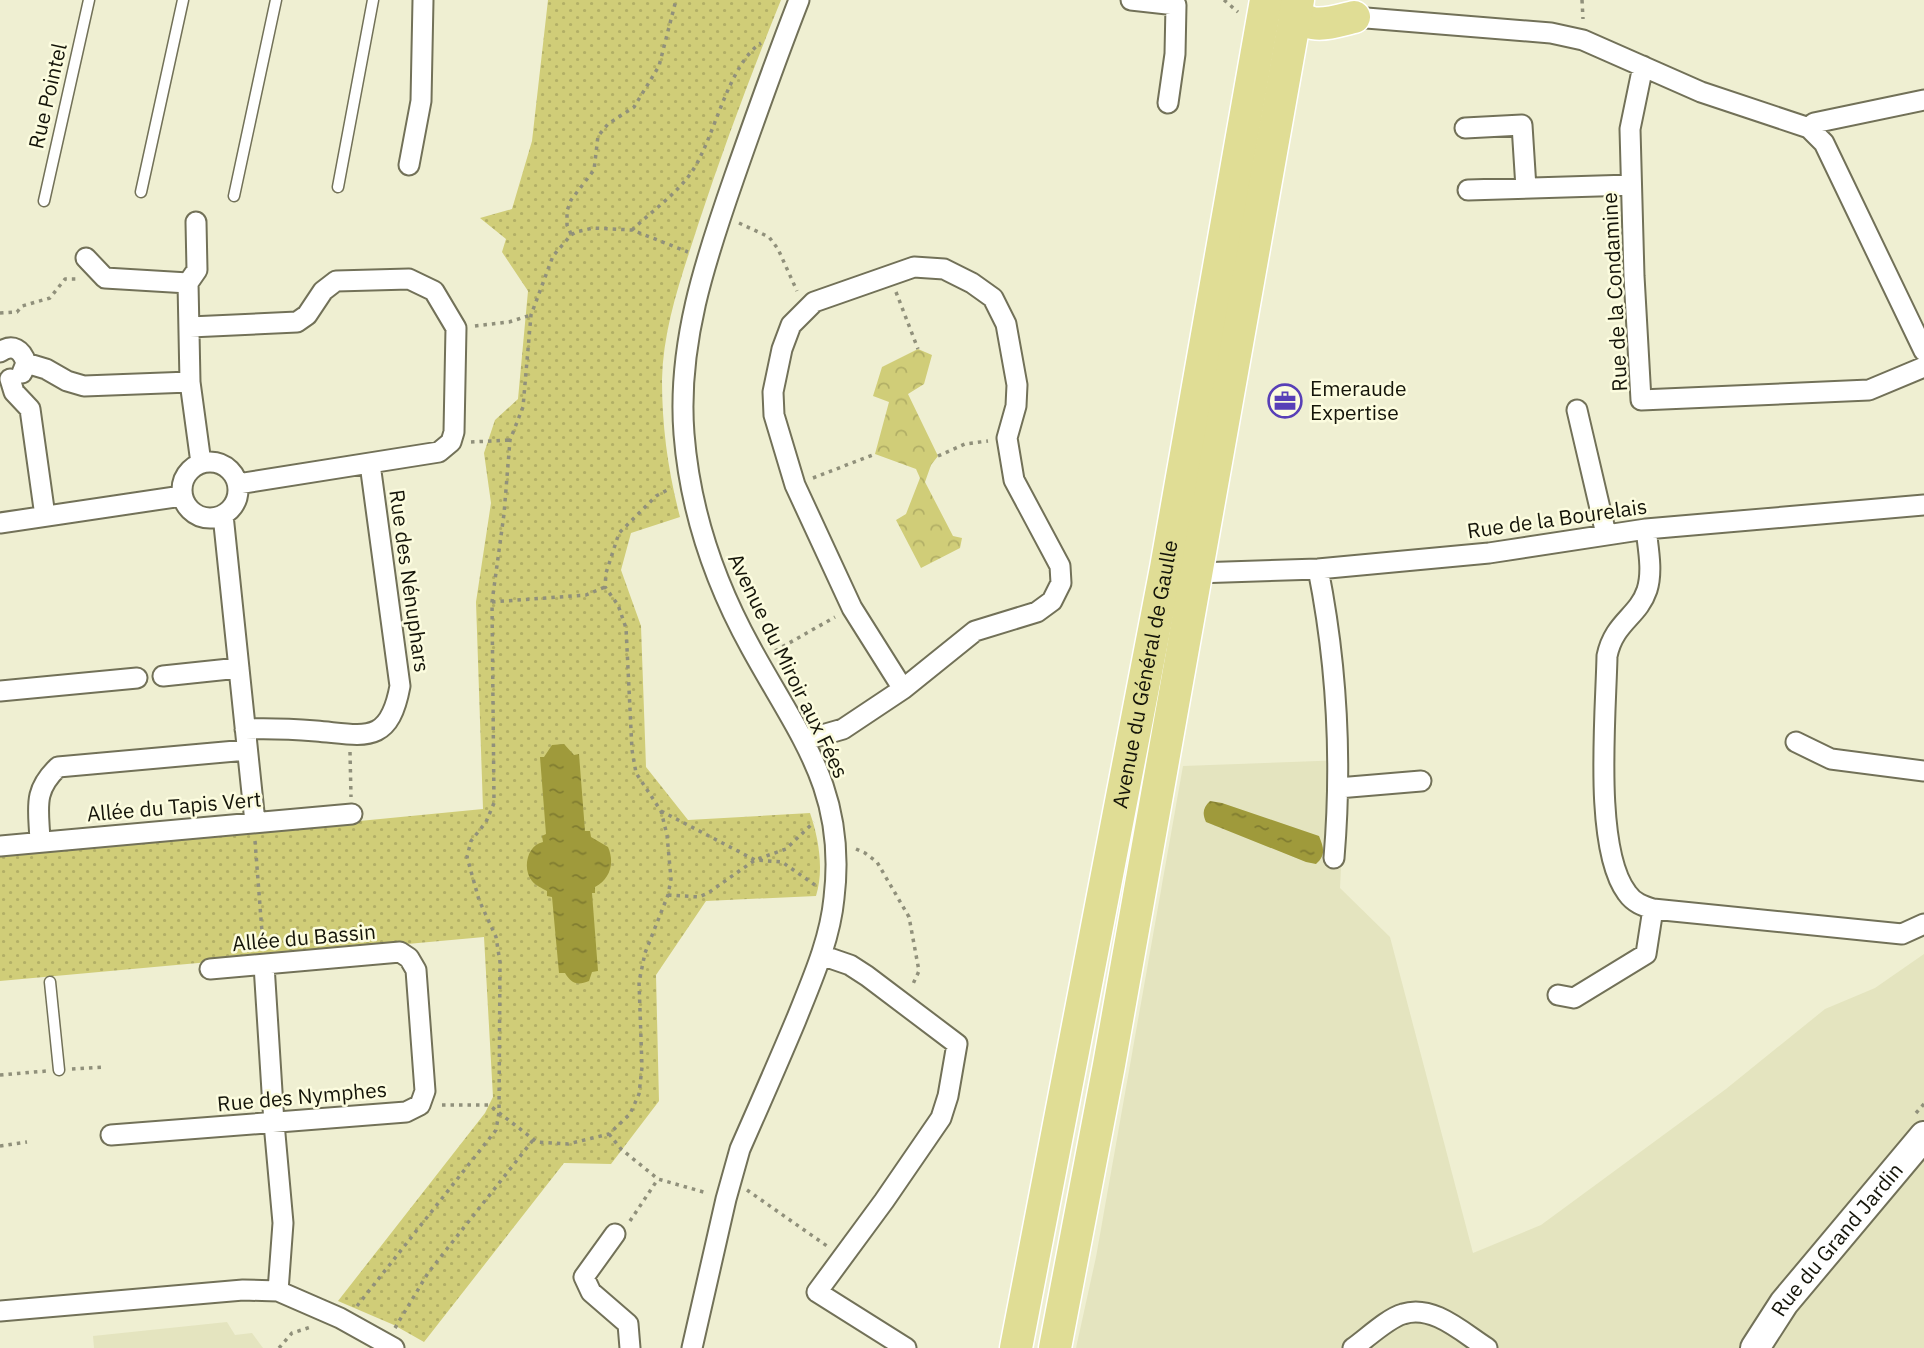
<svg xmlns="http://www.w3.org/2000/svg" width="1924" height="1348" font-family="'IBM Plex Sans',sans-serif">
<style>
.built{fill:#e4e4bf}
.park{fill:url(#park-crowns)}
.garden{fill:url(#garden-dots)}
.water{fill:url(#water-ripples)}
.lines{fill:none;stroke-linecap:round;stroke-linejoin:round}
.lane-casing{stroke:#727158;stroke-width:13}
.street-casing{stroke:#727158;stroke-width:23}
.secondary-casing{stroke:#727158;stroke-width:32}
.primary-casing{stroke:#fff;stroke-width:35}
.path{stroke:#90907b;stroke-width:3.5;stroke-dasharray:3.5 5;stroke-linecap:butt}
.lane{stroke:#fff;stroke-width:10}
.street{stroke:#fff;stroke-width:19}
.secondary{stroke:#fff;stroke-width:28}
.primary{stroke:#e0dd95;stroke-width:32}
.labels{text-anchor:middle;stroke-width:5;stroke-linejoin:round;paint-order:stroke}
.street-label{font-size:21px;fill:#141409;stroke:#fcfcdf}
.poi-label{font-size:21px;fill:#141409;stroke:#fcfcdf;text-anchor:start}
</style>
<defs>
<pattern id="park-crowns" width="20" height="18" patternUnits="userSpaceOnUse" patternTransform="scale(1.75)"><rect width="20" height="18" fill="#d0cd78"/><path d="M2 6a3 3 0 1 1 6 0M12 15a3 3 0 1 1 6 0" fill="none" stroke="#b2af66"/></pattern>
<pattern id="garden-dots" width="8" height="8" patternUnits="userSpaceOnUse" patternTransform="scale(1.75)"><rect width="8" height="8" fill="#d0cd78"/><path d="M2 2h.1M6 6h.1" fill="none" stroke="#b2af66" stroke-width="1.8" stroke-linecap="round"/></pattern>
<pattern id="water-ripples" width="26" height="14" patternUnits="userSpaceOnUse" patternTransform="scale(1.75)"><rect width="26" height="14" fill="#9f9a3b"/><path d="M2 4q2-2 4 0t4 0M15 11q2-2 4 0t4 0" fill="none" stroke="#807c30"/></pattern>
</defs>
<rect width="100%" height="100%" fill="#efefd2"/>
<path class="built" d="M 1346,760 L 1340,888 L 1390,937 L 1473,1253 L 1541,1225 L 1726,1089 L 1825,1009 L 1875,988 L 1924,954 L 1924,1348 L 1076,1348 L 1096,1257 L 1183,766 Z
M 227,1322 L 235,1335 L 252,1333 L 263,1348 L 94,1348 L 93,1336 Z"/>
<path class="park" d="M 918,349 L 932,355 L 924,384 L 908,394 L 938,456 L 931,465 L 925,482 L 953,536 L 962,538 L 960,548 L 921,568 L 896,520 L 906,514 L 920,478 L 916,469 L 875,454 L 889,402 L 873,396 L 882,367 Z"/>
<path class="garden" d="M 548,0 L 781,0 C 751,74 723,149 698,225 C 682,275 663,327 662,380 C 662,427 668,471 680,517 L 631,533 L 621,570 L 641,626 L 646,767 L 688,820 L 810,813 C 819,839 824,870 816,896 L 706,901 L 656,975 L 659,1101 L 611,1164 L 564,1163 L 424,1342 L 394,1325 L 338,1301 L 485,1113 L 493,1097 L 484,937 L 0,981 L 0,856 L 483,809 L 476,602 L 491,503 L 484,453 L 495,420 L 518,399 L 528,291 L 502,252 L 506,239 L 480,218 L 512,209 L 532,141 Z"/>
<path class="water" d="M 564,744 L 574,755 L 579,754 L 585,831 L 590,831 L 591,837 L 608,847 C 615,863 610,879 595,887 L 595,893 L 592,893 L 598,971 L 592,972 L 589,981 C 577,986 571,983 565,973 L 559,973 L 552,897 L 547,896 L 547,891 C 542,888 536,886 532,881 C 522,869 527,845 543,842 L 542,836 L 546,834 L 540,757 L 544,757 L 552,745 Z
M 1210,801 L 1222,803 L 1319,836 C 1324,848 1326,855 1316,864 L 1306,862 L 1206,822 C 1202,813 1203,808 1210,801 Z"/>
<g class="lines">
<defs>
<path id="lane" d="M 338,187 L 373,0
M 141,192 L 183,0
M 234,196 L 276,0
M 44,201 L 89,0
M 50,982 L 59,1070"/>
<path id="street" d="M 1131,0 L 1176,5 L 1175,54 L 1168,103
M 1354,17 L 1551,33 L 1583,40 L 1701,92 L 1809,128 L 1824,143 L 1924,351
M 1643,66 L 1630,129 L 1634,276 L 1641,400 L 1869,390 L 1924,367
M 1465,128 L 1522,125 L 1526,188
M 1809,128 L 1814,123 L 1924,100
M 409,165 L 421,101 L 423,0
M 1468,190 L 1631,185
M 196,222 L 197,270 L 188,283 L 190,382 L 201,463
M 86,258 L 105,278 L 188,283
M 190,327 L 297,322 L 307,315 L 323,291 L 336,281 L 409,279 L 434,291 L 456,328 L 454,432 L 451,442 L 439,452 L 238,484
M 0,352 C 13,343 22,350 26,363 L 22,373
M 26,363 L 46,369 L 67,381 L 84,386 L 190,382
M 10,379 L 14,392 L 30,409 L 45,516
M 1577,410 L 1606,534
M182 490a28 28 0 1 1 56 0a28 28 0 1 1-56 0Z
M 223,515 L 255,822
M 0,523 L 182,496
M 1646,529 C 1648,548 1653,571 1647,590 C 1638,617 1614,622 1607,656 C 1606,713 1593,848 1627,893 C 1634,903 1643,906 1653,909 L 1902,934 L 1924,924
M 1318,569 C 1337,664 1342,762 1334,858
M 1196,573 L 1318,569 L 1489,553 L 1646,529 L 1924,505
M 163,676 L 239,668
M 0,691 L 137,678
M 245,729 C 269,728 292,729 316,731 C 364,735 389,746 400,686 L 370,464
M 805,740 L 843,729 L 903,689 L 975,631 L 1037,612 L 1052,601 L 1061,583 L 1060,566 L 1014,480 L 1007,438 L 1016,406 L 1017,385 L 1006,324 L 993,298 L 972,283 L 944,269 L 914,267 L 814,302 L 791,325 L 782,349 L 773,392 L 774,415 L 795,485 L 852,608 L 903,689
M 1796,742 L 1831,759 L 1924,771
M 1338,788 L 1421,781
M 40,842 C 39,808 32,792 58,767 L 247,750
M 0,846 L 352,814
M 821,955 L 850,965 L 867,976 L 957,1044 L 948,1096 L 941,1118 L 884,1201 L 817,1292 L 906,1348
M 264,965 L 274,1123 L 283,1223 L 278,1291
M 1558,995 L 1574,998 L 1646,954 L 1653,909
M 111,1135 L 406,1112 L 420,1105 L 425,1091 L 416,970 L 409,958 L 400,952 L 210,969
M 615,1234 L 584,1277 L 591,1292 L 628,1324 L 630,1348
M 0,1311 L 243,1290 L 278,1291 L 340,1318 L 394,1348
M 692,1348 L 726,1199 L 740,1149 C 759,1106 778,1063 796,1020 C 812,980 830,940 834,898 C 847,790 799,736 751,648 C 714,581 690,510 684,434 C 677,345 705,261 734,178 C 755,118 776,59 799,0
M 1353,1348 C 1366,1339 1388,1318 1403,1314 C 1433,1304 1463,1333 1487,1348"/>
<g id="secondary">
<path id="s1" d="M 1755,1348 L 1784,1303 L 1924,1136"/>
</g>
<g id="primary">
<path d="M 1290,0 C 1302,33 1326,24 1354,17"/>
<path id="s2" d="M 1016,1348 L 1166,568 L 1266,0"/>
<path d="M 1055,1348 L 1109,1065 L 1298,0"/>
</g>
</defs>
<use href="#lane" class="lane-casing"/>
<use href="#street" class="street-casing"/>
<use href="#secondary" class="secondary-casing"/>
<use href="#primary" class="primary-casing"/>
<path class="path" d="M 1224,0 L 1238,12
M 1582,0 L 1583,19
M 739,223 L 769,237 L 778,249 L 797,291
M 632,230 C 652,211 678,193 693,170 C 715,136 728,65 761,43
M 571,234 L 567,225 L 567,211 L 571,200 L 594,170 L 598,136 L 608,124 L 634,107 L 659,66 L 676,0
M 896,292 L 918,349
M 0,313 L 17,312 L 22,306 L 50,298 L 65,279 L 79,279
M 475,326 L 509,322 L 531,315
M 471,442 L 510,440
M 938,456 L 965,444 L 988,441
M 813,478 L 875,454
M 492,602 L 586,595 L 605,587
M 775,651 L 835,617
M 350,752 L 351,797
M 661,811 L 755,860 L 782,862 L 815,885
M 255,841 L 263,945
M 856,849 L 865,853 L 877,862 L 909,917 L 919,971 L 912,986
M 668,895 L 699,897 L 708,893 L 755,860 L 786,849 L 814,822
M 72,1069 L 104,1067
M 0,1075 L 47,1071
M 442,1105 L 489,1105 L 537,1142 L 568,1144 L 609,1134 L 630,1114 L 639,1094 L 642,1067 L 639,982 L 645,953 L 668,895 L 671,879 L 667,835 L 661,811 L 636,773 L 632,750 L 626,628 L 618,605 L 605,587 L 606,573 L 619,533 L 656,496 L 671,488
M 1916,1113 L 1924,1104
M 609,1134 L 621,1149 L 658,1179 L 707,1193
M 0,1146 L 27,1142
M 747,1190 L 827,1246
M 630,1221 L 658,1179
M 357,1306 L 496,1130 L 499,1112 L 500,962 L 496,937 L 479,900 L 467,857 L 471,841 L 486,822 L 494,803 L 492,602 L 504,514 L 510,440 L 523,407 L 531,315 L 553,256 L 571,235 L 576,232 L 593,228 L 632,230 L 688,252
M 395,1328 L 428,1273 L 533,1140
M 279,1348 L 292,1333 L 311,1327"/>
<use href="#lane" class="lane"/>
<use href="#street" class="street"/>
<use href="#secondary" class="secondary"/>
<use href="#primary" class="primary"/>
</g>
<defs>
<symbol id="office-ring" viewBox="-11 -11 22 22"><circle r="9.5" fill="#fcfcdf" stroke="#583fb7" stroke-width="1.5"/><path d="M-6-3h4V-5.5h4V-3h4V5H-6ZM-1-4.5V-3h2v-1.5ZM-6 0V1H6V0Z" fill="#583fb7"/></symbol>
</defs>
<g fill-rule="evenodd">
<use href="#office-ring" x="1266" y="382" width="38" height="38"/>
</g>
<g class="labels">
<g class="street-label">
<text transform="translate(48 96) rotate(-77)" y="7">Rue Pointel</text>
<text transform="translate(1615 292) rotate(-93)" y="7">Rue de la Condamine</text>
<text transform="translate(1557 519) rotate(-8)" y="7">Rue de la Bourelais</text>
<text transform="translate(409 581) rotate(82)" y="7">Rue des Nénuphars</text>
<text transform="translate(788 666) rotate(64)" y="7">Avenue du Miroir aux Fées</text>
<text dy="7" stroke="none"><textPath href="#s2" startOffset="686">Avenue du Général de Gaulle</textPath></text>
<text transform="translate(174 807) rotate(-5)" y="7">Allée du Tapis Vert</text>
<text transform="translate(304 938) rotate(-5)" y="7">Allée du Bassin</text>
<text transform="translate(302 1097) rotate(-5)" y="7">Rue des Nymphes</text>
<text dy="7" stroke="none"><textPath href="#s1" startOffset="136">Rue du Grand Jardin</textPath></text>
</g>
<g class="poi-label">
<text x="1310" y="396">Emeraude<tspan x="1310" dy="24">Expertise</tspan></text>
</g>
</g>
</svg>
